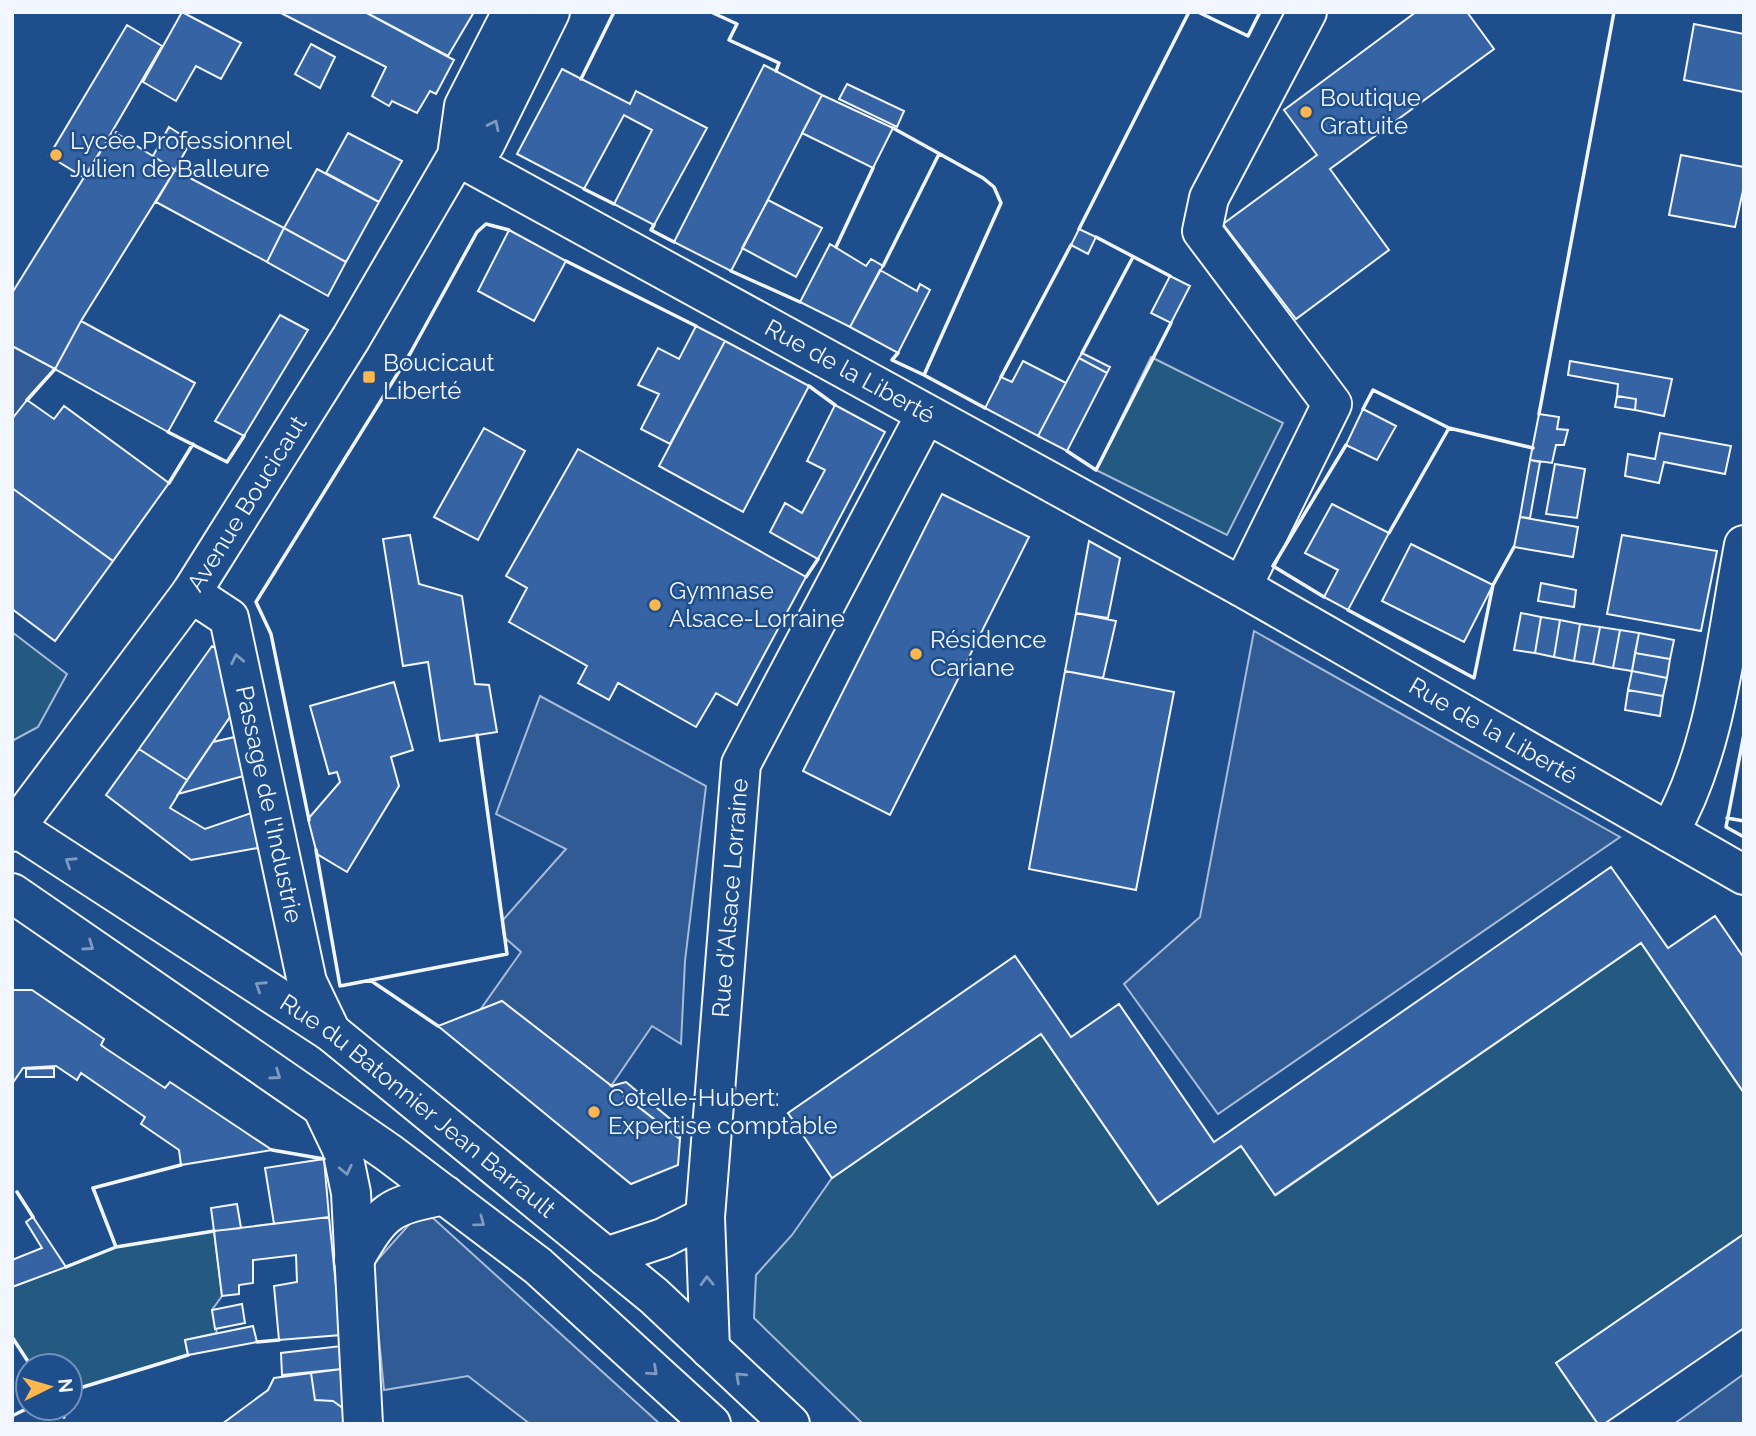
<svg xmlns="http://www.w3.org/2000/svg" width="1756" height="1436" font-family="Raleway,sans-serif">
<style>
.green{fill:#245a82;stroke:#a8bbd7;stroke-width:2}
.parking{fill:#305b95;stroke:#a8bbd7;stroke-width:2}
.building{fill:#3563a3;stroke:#f2f6ff;stroke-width:2}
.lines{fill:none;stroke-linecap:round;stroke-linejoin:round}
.street-casing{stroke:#f2f6ff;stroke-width:42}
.secondary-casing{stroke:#f2f6ff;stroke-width:42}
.primary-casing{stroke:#f2f6ff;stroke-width:42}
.street{stroke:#1f4e8c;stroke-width:38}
.secondary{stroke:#1f4e8c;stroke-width:38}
.primary{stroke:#1f4e8c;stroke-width:38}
.wall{stroke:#f2f6ff;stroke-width:3.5}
.oneway{stroke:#7e9ac0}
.poi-dot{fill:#ffb74d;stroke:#1f4e8c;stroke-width:2.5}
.labels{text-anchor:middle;stroke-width:5;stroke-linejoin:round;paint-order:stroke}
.poi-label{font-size:24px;fill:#f2f6ff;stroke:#1f4e8c;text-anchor:start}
.street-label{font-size:24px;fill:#f2f6ff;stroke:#1f4e8c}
</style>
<rect width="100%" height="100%" fill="#1f4e8c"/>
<path class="green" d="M 1151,357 L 1283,423 L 1227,535 L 1096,470 Z
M 12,632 L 67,674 L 38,727 L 12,741 Z
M 1641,943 L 1744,1093 L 1744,1234 L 1556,1363 L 1598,1424 L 863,1424 L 754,1318 L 756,1275 L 792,1235 L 832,1178 L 1041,1034 L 1158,1204 L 1241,1146 L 1276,1195 Z
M 214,1231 L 222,1296 L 212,1310 L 217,1333 L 185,1340 L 188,1355 L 70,1391 L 70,1366 L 31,1366 L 12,1337 L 12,1287 L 116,1247 Z"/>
<path class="parking" d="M 12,346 L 55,369 L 12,419 Z
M 1254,631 L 1620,837 L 1218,1114 L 1124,984 L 1200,917 Z
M 540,696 L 706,786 L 685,961 L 681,1044 L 652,1026 L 611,1086 L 502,1001 L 480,1010 L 521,952 L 504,937 L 502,921 L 566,849 L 496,814 Z
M 423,1209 L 660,1424 L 530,1424 L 468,1376 L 384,1390 L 372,1266 Z
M 1744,1374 L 1744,1424 L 1674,1424 Z"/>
<path class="building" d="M 182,12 L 241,43 L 221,79 L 196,66 L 176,101 L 143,82 Z
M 365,12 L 454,60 L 436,94 L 430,91 L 417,113 L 392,101 L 389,106 L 372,96 L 386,67 L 281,13 Z
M 365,12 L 474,12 L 448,56 Z
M 1416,12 L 1467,12 L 1494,49 L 1330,169 L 1389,250 L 1296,319 L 1223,224 L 1317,155 L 1284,110 Z
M 1694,24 L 1744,34 L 1744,92 L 1684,80 Z
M 127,25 L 162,46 L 85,178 L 49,156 Z
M 311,44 L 335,57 L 320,88 L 295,74 Z
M 764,65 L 822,95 L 731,271 L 674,242 Z
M 562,69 L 630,104 L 636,91 L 707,128 L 654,225 L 614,204 L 652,130 L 624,115 L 584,189 L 517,154 Z
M 847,84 L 904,111 L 897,127 L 839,99 Z
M 822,95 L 893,128 L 873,168 L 802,133 Z
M 169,127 L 191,141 L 175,170 L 153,156 Z
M 113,131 L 175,170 L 81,321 L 55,369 L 12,346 L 12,293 Z
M 348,133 L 402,161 L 379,202 L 326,173 Z
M 1681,155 L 1744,167 L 1744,186 L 1735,227 L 1669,215 Z
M 317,169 L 379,202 L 346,262 L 284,228 Z
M 175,170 L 284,228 L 267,262 L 156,202 Z
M 768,200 L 822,228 L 796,277 L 742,248 Z
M 284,228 L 346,262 L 328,296 L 267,262 Z
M 1079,229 L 1096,237 L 1088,254 L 1071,245 Z
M 509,230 L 566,261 L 534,321 L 478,291 Z
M 830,244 L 866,266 L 871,259 L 883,266 L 850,327 L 800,302 Z
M 880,270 L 917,291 L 920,284 L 930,290 L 898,353 L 850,327 Z
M 1170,276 L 1190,286 L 1171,323 L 1151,313 Z
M 280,315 L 308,330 L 244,436 L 215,421 Z
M 81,321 L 195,383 L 168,432 L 55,369 Z
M 696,326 L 725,341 L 670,444 L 641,429 L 659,394 L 638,385 L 658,348 L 679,359 Z
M 725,341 L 809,386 L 743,512 L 659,466 Z
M 1082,353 L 1110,367 L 1107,373 L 1079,358 Z
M 1079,358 L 1107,373 L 1067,451 L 1038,436 Z
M 1023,361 L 1066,383 L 1038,436 L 985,408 L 1001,377 L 1012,382 Z
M 1570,361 L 1672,379 L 1664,416 L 1635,410 L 1636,399 L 1617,396 L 1618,384 L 1568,375 Z
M 1617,396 L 1636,399 L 1635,410 L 1615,407 Z
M 27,400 L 54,419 L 64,406 L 169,483 L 113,561 L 12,488 L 12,419 Z
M 835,405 L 885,432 L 818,559 L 770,532 L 785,503 L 802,513 L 825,470 L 807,461 Z
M 1363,409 L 1396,426 L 1377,460 L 1346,445 Z
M 1539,414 L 1559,417 L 1557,429 L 1568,430 L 1564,445 L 1556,445 L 1552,463 L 1530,460 Z
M 484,428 L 525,451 L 478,540 L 434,517 Z
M 1660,433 L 1731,446 L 1725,474 L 1664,462 L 1659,483 L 1625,476 L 1628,454 L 1655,459 Z
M 578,449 L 806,577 L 737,705 L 716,693 L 696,727 L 618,683 L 609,700 L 578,683 L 587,666 L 509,622 L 527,588 L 506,576 Z
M 1530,460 L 1540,462 L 1530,518 L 1520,517 Z
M 1555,464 L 1585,469 L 1577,518 L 1546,514 Z
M 12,488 L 113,561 L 55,641 L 12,609 Z
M 942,494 L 1029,537 L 890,815 L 803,771 Z
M 1332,504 L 1389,533 L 1348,610 L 1324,597 L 1338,570 L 1305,553 Z
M 1520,517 L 1578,527 L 1573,557 L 1514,547 Z
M 410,535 L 419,584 L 462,596 L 475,684 L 489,685 L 497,732 L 440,741 L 428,662 L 403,666 L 383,539 Z
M 1622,535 L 1717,551 L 1701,631 L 1607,614 Z
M 1089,541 L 1120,558 L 1108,618 L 1076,613 Z
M 1411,544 L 1493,585 L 1464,642 L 1382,601 Z
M 1541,583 L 1576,590 L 1574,607 L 1538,601 Z
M 1076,613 L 1116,621 L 1103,678 L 1065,671 Z
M 1521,613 L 1541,617 L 1535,653 L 1514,650 Z
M 1541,617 L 1560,620 L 1554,657 L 1535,653 Z
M 1560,620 L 1580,624 L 1574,661 L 1554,657 Z
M 1580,624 L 1600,627 L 1593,664 L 1574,661 Z
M 1600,627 L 1620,630 L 1613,668 L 1593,664 Z
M 1620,630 L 1639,633 L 1632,671 L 1613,668 Z
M 1639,633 L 1674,640 L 1670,659 L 1635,653 Z
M 212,646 L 220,651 L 234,711 L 187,780 L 139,749 Z
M 1635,653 L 1670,659 L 1667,678 L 1632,671 Z
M 1065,671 L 1174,692 L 1136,890 L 1029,869 Z
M 1632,671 L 1667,678 L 1663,696 L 1628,690 Z
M 394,682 L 413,750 L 391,757 L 399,786 L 347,872 L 317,854 L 308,819 L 340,782 L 337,772 L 329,774 L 310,706 Z
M 1628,690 L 1663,696 L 1660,716 L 1625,710 Z
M 239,736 L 247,775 L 178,794 L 213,742 Z
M 139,749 L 187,780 L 170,808 L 205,829 L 254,812 L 258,848 L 191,860 L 106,795 Z
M 1611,867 L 1668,948 L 1715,916 L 1744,958 L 1744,1093 L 1641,943 L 1275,1195 L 1241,1146 L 1158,1204 L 1041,1034 L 832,1178 L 788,1113 L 1015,956 L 1071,1037 L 1119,1004 L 1214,1142 Z
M 12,990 L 32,990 L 104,1039 L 101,1045 L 105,1048 L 165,1088 L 170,1082 L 272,1150 L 181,1165 L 179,1150 L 141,1124 L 145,1117 L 81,1073 L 77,1080 L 56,1066 L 23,1068 L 12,1084 Z
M 502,1001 L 680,1139 L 678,1165 L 631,1184 L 438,1026 Z
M 54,1068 L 54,1077 L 26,1077 L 26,1069 Z
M 626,1082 L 681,1128 L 680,1139 L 611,1086 Z
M 324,1159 L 329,1217 L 274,1224 L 265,1168 Z
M 237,1204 L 241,1228 L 214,1231 L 211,1208 Z
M 33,1217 L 66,1267 L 12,1287 L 12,1260 L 42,1248 L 26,1222 Z
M 329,1217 L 341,1335 L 279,1340 L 274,1286 L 297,1282 L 296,1255 L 253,1260 L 253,1283 L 239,1285 L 239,1294 L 222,1296 L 214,1231 Z
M 1744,1234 L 1744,1328 L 1604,1424 L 1598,1424 L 1556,1363 Z
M 242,1304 L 245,1323 L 215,1329 L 212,1310 Z
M 253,1326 L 257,1342 L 188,1355 L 185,1340 Z
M 341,1346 L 342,1369 L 282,1375 L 281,1353 Z
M 342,1369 L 344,1409 L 333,1401 L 315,1400 L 311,1373 Z
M 311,1373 L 315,1400 L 333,1401 L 344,1409 L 345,1424 L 222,1424 L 268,1390 L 274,1378 Z"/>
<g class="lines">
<defs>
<g id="street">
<path id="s1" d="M 457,156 L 1242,587 L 1744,875"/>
<path d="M 1242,587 L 1332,404 L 1202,231 L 1209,198 L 1307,12"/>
<path id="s2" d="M 191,593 L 229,618 L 307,982 L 331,1032"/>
<path d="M 1669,832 C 1717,750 1726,638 1744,545"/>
<path d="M 322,1107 L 342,1149 L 351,1193 L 363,1424"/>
<path id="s3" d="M 705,1217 L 741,764 L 926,414"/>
<path d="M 606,1257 L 663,1238 L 705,1217 L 710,1349"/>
<path d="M 354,1260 C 383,1210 388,1206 445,1195"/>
</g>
<g id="secondary">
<path d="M 457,156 L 485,144 L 550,12"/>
<path id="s4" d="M 12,832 L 191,593 L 351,338 L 457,156 L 464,106 L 512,12"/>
</g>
<g id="primary">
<path id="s5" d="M 12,825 L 331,1032 L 654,1296 L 790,1424"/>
<path d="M 12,893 L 389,1153 L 538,1266 L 711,1424"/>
</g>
</defs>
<use href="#street" class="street-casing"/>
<use href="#secondary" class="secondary-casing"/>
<use href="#primary" class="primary-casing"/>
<use href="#street" class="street"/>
<use href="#secondary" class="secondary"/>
<use href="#primary" class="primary"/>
<path class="wall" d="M 711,12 L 737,24 L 729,40 L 779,63 L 776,71
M 1198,12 L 1248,36 L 1260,12
M 581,79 L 614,12
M 893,128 L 983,178 L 994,187 L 1001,203 L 924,375 L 892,360 L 898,353
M 584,189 L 614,204
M 654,225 L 651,230 L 674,242
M 1079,229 L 1189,12
M 1096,237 L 1170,276
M 836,247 L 873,168
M 566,261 L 696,326
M 883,266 L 939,154
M 731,271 L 800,302
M 1082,353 L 1133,257
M 924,375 L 985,408
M 1001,377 L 1071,245
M 809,386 L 835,405
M 27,400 L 55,369
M 1363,409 L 1373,390 L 1449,428 L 1533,448
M 1539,414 L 1614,12
M 168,432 L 227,462 L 244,436
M 1067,451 L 1096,470 L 1171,323
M 169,483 L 193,444
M 1389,533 L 1449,428
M 806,577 L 818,559
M 1324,597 L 1273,566 L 1346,445
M 1348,610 L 1474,678 L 1493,585 L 1514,547
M 1744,734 L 1726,827 L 1744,837
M 1727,818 L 1744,821
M 309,820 L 271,634 L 256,602 L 411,352 L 477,232 L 486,224 L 509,230
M 316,850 L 340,986 L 507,954 L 477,735
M 370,980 L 438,1026
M 272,1150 L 324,1159
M 17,1192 L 33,1217
M 116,1247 L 93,1188 L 181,1165
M 66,1267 L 116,1247 L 214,1231
M 12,1337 L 31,1366
M 257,1342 L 279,1340
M 70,1391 L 188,1355
M 58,1408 L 64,1417
M 12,1416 L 28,1408"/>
</g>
<defs><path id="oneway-chevron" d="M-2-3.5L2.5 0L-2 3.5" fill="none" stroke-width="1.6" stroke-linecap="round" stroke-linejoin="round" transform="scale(1.75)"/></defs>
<g class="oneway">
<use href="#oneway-chevron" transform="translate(494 125) rotate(-64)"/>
<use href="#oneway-chevron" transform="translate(237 659) rotate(-102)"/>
<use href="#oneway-chevron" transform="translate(70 862) rotate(-147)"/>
<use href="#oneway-chevron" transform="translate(89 946) rotate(35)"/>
<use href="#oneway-chevron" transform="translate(260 986) rotate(-147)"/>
<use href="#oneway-chevron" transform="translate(276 1075) rotate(35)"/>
<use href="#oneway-chevron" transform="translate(346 1170) rotate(78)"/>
<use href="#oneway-chevron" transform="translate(480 1222) rotate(37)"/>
<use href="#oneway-chevron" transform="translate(707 1281) rotate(-92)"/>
<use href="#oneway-chevron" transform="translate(653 1371) rotate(42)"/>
<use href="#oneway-chevron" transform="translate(740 1377) rotate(-137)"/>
</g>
<g class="poi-dot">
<circle cx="1306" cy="112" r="7"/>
<circle cx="56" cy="155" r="7"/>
<rect x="362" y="370" width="14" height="14" rx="3.5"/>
<circle cx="655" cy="605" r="7"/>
<circle cx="916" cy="654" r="7"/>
<circle cx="594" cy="1112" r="7"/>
</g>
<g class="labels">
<g class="poi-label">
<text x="1320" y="106">Boutique<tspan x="1320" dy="28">Gratuite</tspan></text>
<text x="70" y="149">Lycée Professionnel<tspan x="70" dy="28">Julien de Balleure</tspan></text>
<text x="383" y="371">Boucicaut<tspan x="383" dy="28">Liberté</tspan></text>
<text x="669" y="599">Gymnase<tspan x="669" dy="28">Alsace-Lorraine</tspan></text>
<text x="930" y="648">Résidence<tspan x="930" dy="28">Cariane</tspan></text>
<text x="608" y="1106">Cotelle-Hubert:<tspan x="608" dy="28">Expertise comptable</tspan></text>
</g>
<g class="street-label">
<text dy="8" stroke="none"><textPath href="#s1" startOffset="448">Rue de la Liberté</textPath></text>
<text dy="8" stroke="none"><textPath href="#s4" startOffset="404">Avenue Boucicaut</textPath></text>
<text dy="8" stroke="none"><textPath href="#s1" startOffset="1185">Rue de la Liberté</textPath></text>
<text dy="8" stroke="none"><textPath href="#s2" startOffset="236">Passage de l'Industrie</textPath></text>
<text dy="8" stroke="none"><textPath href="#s3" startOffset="320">Rue d'Alsace Lorraine</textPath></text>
<text dy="8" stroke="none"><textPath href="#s5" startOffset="494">Rue du Batonnier Jean Barrault</textPath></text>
</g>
</g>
<rect width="1756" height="1436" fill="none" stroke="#f2f6ff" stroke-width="28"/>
<g transform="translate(49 1387) rotate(85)"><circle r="33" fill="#1f4e8c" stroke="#7391ba" stroke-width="2"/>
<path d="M0-5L12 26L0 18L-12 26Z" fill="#ffb74d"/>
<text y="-10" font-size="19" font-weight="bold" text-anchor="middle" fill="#f2f6ff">N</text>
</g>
</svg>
